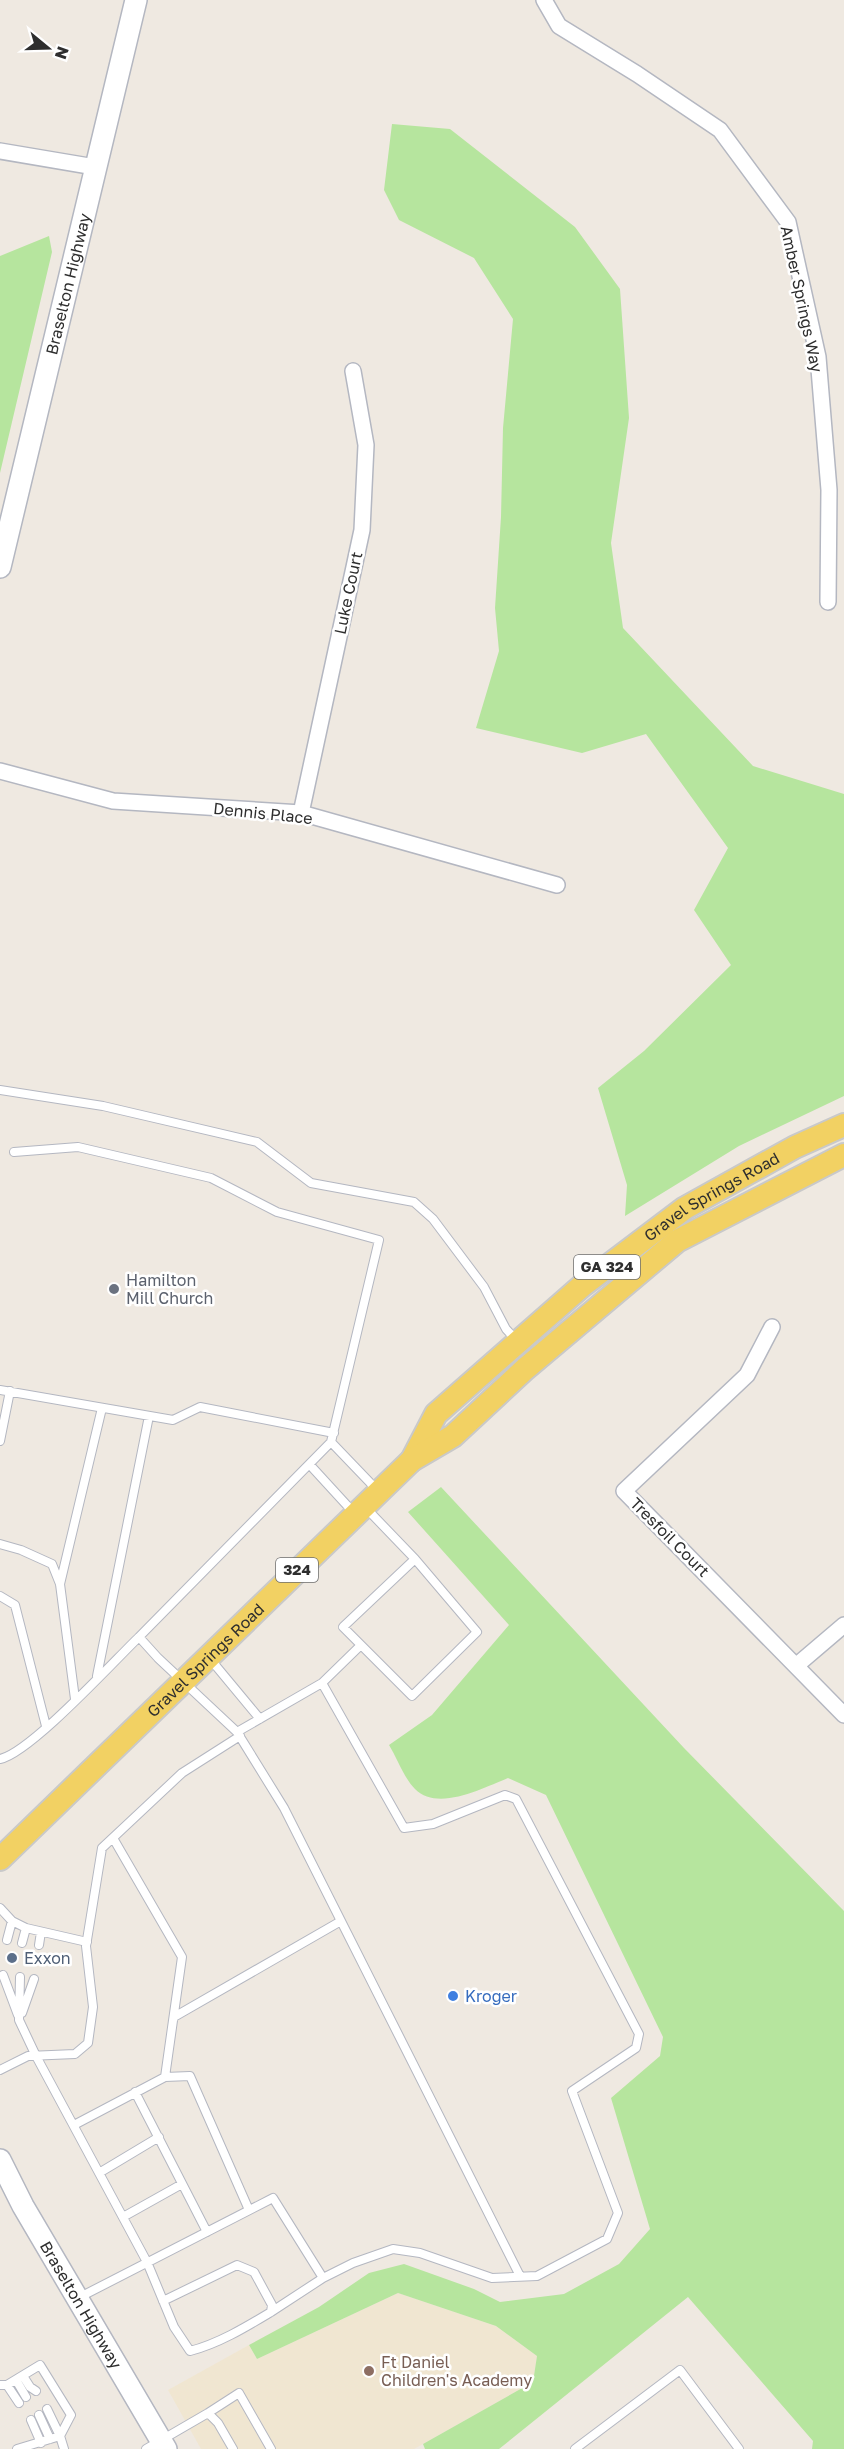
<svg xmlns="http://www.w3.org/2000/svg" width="844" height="2449" font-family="'Golos Text',sans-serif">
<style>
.education{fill:#f0e6d1}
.green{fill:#b6e59e}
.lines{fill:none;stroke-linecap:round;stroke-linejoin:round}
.service-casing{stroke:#b4b7c1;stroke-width:10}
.minor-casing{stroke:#b4b7c1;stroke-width:18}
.secondary-casing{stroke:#b4b7c1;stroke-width:24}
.primary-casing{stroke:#c9c9c9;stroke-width:26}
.service{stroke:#fff;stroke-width:8}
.minor{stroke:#fff;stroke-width:15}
.secondary{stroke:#fff;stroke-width:21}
.primary{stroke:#f2d163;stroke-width:22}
.worship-dot{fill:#6b7280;stroke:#fff;stroke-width:2}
.service-dot{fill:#5c6f8a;stroke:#fff;stroke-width:2}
.shop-dot{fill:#3f7fe0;stroke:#fff;stroke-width:2}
.education-dot{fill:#8d6e63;stroke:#fff;stroke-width:2}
.labels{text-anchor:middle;stroke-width:5;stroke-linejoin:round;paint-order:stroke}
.shield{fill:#fff;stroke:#6d6d6d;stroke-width:1.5}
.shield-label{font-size:15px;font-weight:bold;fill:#2e2e2e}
.street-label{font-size:16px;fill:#2e2e2e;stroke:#fff}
.worship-label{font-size:16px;fill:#5b616d;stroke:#fff;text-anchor:start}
.service-label{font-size:16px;fill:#4e5e75;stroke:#fff;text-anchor:start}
.shop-label{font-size:16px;fill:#366cbe;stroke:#fff;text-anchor:start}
.education-label{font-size:16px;fill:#785e54;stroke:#fff;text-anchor:start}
</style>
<rect width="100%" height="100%" fill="#efe9e1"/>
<path class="education" d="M 398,2293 L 496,2326 L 537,2356 L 533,2382 L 414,2449 L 201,2449 L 168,2390 L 249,2345 L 257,2359 Z"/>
<path class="green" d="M 392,124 L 450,129 L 575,227 L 620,289 L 629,418 L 611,543 L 623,628 L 753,766 L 844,794 L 844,1096 L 739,1146 L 625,1216 L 627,1185 L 598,1088 L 644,1051 L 731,965 L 694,910 L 728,848 L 646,734 L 582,753 L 476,728 L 499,651 L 495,608 L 501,517 L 503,428 L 513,319 L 474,258 L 399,220 L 384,190 Z
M 49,236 L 52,252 L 0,473 L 0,256 Z
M 441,1487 L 684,1748 L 844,1911 L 844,2449 L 812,2449 L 813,2441 L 688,2297 L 499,2449 L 425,2449 L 423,2444 L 533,2382 L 537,2356 L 496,2326 L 398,2293 L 257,2359 L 249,2345 L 319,2307 L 369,2273 L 404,2264 L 474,2289 L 500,2302 L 564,2294 L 619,2264 L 650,2229 L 611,2098 L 660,2056 L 663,2037 L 546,1795 L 508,1778 C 483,1788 438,1812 415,1789 C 404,1778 397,1758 389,1745 L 432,1715 L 509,1625 L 408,1512 Z"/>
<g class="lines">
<defs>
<path id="service" d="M 0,1090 L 103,1106 L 257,1142 L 311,1183 L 414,1202 L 433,1219 L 484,1287 L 506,1329 L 517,1341
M 14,1152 L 78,1147 L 211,1178 L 277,1212 L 379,1240 L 331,1442 L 139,1637
M 0,1390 L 173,1420 L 200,1407 L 334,1433
M 0,1441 L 10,1391
M 331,1442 L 378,1491
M 310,1465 L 354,1513
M 365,1507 L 415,1559 L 477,1632 L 412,1696 L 343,1627 L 415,1559
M 0,1544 L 21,1550 L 52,1564 L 60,1584 L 75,1699
M 60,1584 L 102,1408
M 0,1596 L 15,1605 L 46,1726
M 211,1660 L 260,1719
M 97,1676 L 149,1416
M 322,1683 L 237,1732 L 284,1808 L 520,2276
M 0,1759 C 30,1753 113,1662 139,1637 L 158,1658 L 237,1732
M 0,1908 L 12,1921 L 26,1928
M 7,1940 L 12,1921
M 22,1943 L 26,1928 L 87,1942
M 39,1945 L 41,1932
M 3,1975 L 18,2015
M 20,1977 L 19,2020 L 36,2056 L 147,2262 L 174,2327 L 190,2351 C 218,2344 246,2327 271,2312 L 272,2305 L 254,2272 L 237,2265 L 163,2301
M 22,2013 L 34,1979
M 174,2017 L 341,1921
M 0,2070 L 28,2056 L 75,2054 L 88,2043 L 93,2007 L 86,1946 L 102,1848 L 182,1773 L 240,1736
M 165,2077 L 190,2076 L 249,2210
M 135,2092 L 207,2232
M 74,2125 L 165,2077 L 182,1957 L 113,1838
M 99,2173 L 159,2137
M 123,2217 L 182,2184
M 80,2297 L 273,2198 L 323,2278 L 353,2263 L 393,2249 L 420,2253 L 492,2278 L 537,2276 L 607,2239 L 618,2213 L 572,2091 L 636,2048 L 639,2034 L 516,1799 L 505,1795 L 433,1824 L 404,1828 L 322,1683 L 361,1645
M 271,2312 L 323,2278
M 23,2376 L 30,2387 L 36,2391
M 16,2380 L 26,2397
M 0,2385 L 7,2385 L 40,2365 L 71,2415 L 60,2436
M 7,2385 L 19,2403
M 47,2409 L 60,2436
M 208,2413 L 239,2393 L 271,2449
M 39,2415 L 50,2439
M 31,2420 L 41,2443
M 17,2449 L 60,2436 L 64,2449
M 146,2449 L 208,2413 L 218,2423 L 233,2449
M 575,2449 L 680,2370 L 739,2449"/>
<path id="minor" d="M 544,0 L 559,26 L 637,74 L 720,130 L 788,222 L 818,357 L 829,490 L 828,602
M 0,151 L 95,167
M 0,771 L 113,801 L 301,813 L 557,885
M 301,813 L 362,530 L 366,445 L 353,371
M 772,1327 L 747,1375 L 624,1491 L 844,1715
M 797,1665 L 844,1625"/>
<g id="secondary">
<path id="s1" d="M 0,567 L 136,0"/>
<path id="s2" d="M 0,2160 L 23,2206 L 166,2449"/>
</g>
<g id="primary">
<path id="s3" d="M 412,1460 L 436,1414 L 583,1285 L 685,1208 L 795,1147 L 844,1125"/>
<path id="s4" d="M 0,1859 L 412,1460 L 453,1436 L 525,1369 L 677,1241 L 844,1155"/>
</g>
</defs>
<use href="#service" class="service-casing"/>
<use href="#minor" class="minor-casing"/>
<use href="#secondary" class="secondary-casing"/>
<use href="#primary" class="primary-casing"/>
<use href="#service" class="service"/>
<use href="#minor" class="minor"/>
<use href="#secondary" class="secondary"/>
<use href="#primary" class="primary"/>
</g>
<circle class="worship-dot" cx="114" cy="1289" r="6"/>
<circle class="service-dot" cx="12" cy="1958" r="6"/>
<circle class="shop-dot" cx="453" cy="1996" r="6"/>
<circle class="education-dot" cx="369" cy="2371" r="6"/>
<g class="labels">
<g class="shield">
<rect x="574" y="1255" width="66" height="24" rx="4.5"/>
<rect x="276" y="1558" width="42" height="24" rx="4.5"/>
</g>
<g class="shield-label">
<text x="607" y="1272">GA 324</text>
<text x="297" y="1575">324</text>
</g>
<g class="street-label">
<text dy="6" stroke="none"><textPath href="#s1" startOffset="291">Braselton Highway</textPath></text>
<text transform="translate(802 299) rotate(78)" y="6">Amber Springs Way</text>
<text transform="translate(348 593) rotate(-78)" y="6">Luke Court</text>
<text transform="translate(263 813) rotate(6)" y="6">Dennis Place</text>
<text dy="6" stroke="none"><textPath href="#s3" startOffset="404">Gravel Springs Road</textPath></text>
<text transform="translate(670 1537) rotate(45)" y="6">Tresfoil Court</text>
<text dy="6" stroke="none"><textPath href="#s4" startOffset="286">Gravel Springs Road</textPath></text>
<text dy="6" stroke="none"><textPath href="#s2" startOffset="166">Braselton Highway</textPath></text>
</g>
<g class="worship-label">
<text x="126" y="1286">Hamilton<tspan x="126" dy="18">Mill Church</tspan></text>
</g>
<g class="service-label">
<text x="24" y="1964">Exxon</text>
</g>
<g class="shop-label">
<text x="465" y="2002">Kroger</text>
</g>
<g class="education-label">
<text x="381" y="2368">Ft Daniel<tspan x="381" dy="18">Children's Academy</tspan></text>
</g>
</g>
<g transform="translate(48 48) rotate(109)" stroke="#ffffff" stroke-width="4.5" paint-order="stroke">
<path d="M0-4.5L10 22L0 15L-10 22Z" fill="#2e2e2e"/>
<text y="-9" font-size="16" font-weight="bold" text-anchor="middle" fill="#2e2e2e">N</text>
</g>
</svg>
